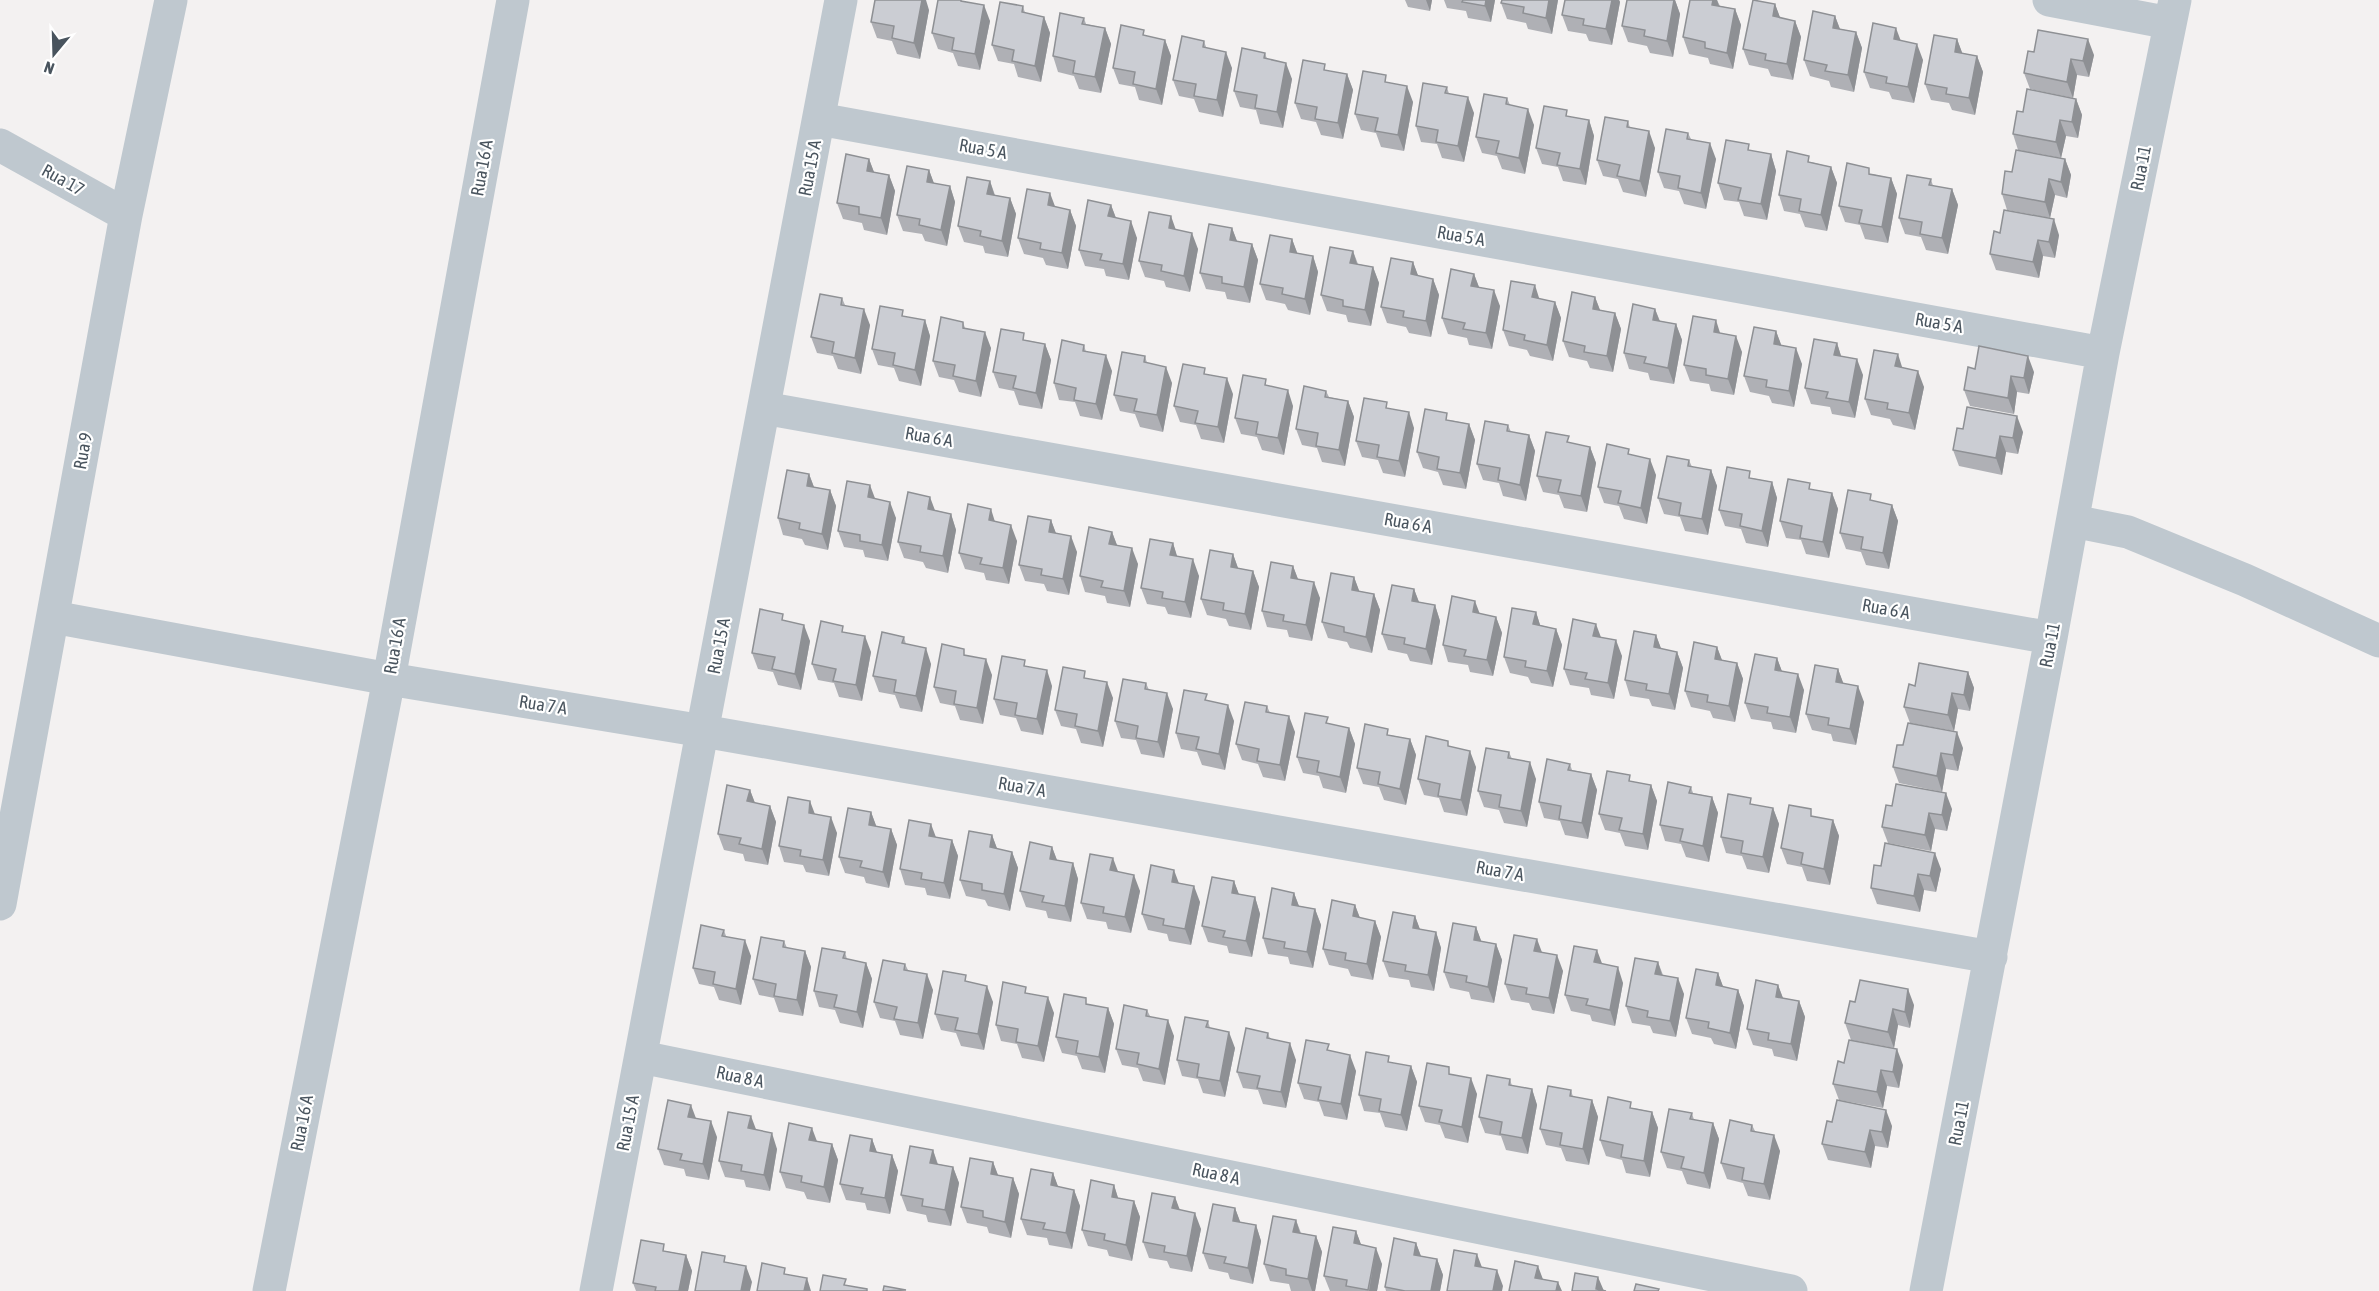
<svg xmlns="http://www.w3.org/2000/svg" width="2379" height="1291" font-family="'Asap Condensed',sans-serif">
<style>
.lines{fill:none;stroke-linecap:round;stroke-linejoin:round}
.minor{stroke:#bfc8cf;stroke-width:33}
.wall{fill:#afb0b5}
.shaded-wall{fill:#8e9094}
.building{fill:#cbcdd3;stroke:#8e9094;stroke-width:1.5}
.labels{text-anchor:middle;stroke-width:4.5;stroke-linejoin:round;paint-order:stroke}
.street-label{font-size:18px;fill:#49545e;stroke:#fff}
</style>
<rect width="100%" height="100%" fill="#f3f1f1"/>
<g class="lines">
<path class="minor" d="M 2049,0 L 2170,23
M 819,119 L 2103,353
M 0,145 L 126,215
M 764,408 L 2051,638
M 2073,521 L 2128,532 L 2245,580 L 2379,641
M 53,617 L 389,679 L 703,731 L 1991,957
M 0,904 L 126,215 L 171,0
M 641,1057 L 1791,1291
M 269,1291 L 389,679 L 513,0
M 596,1291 L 841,0
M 1926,1291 L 2051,638 L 2103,353 L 2175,0"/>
</g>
<path class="wall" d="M 1405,0 L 1432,0 L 1430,11 L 1408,7 Z
M 1444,0 L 1495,0 L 1491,22 L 1468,18 L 1466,11 L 1447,8 Z
M 1558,0 L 1552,34 L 1528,29 L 1526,23 L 1507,19 L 1501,3 Z
M 1565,0 L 1619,0 L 1620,2 L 1612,45 L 1589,41 L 1586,34 L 1568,31 L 1562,15 Z
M 1627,0 L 1675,0 L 1680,14 L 1673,57 L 1650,53 L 1647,46 L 1628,42 L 1622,26 Z
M 1717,0 L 1720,6 L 1735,9 L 1741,25 L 1733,69 L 1710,64 L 1708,58 L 1689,54 L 1683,37 Z
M 965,2 L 990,21 L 980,70 L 958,66 L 953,53 L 938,49 L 932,33 Z
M 1775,4 L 1780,18 L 1795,21 L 1801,37 L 1793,80 L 1771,76 L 1768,69 L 1749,65 L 1743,49 Z
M 1023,6 L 1025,13 L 1044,17 L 1050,33 L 1041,82 L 1018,77 L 1014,64 L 998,61 L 992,45 Z
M 929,10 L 920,59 L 897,54 L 892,41 L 877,38 L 871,22 Z
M 1835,16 L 1840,29 L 1856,32 L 1862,48 L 1854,92 L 1831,87 L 1829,81 L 1810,76 L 1804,60 Z
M 1084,18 L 1086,24 L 1105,28 L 1111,44 L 1101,93 L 1079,89 L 1074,76 L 1058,72 L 1053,56 Z
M 1146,36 L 1165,40 L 1171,56 L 1162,105 L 1139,100 L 1135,87 L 1119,84 L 1113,68 Z
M 1957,39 L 1962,53 L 1977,56 L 1983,72 L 1975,115 L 1952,110 L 1949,103 L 1931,100 L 1925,84 Z
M 1204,41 L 1206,47 L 1232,68 L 1223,117 L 1199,112 L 1194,99 L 1179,96 L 1173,80 Z
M 1901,41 L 1923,60 L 1914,103 L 1892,99 L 1889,92 L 1870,88 L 1864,72 Z
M 2034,52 L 2094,55 L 2089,77 L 2077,75 L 2073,98 L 2030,89 L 2024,73 Z
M 1265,53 L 1267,59 L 1292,79 L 1283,128 L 1260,124 L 1256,110 L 1240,107 L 1234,91 Z
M 1328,71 L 1347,74 L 1353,90 L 1343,139 L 1321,135 L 1316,122 L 1301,119 L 1295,103 Z
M 1388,82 L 1413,102 L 1404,151 L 1381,147 L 1376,133 L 1361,130 L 1355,114 Z
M 1447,87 L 1449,94 L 1474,113 L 1464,162 L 1442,158 L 1437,144 L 1421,142 L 1416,126 Z
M 1507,98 L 1510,105 L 1534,125 L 1525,174 L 1502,169 L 1497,156 L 1482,153 L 1476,137 Z
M 2076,99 L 2082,115 L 2078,138 L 2066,136 L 2061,158 L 2018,150 L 2013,134 L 2023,112 Z
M 1570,117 L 1589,120 L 1594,136 L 1586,185 L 1563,181 L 1558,167 L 1542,164 L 1536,148 Z
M 1628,121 L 1630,128 L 1655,148 L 1646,197 L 1623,192 L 1618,179 L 1603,176 L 1597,160 Z
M 1688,133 L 1691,139 L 1716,159 L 1706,209 L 1684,204 L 1679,191 L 1664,188 L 1658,172 Z
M 1751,151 L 1771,154 L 1776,171 L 1767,220 L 1744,216 L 1739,202 L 1724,200 L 1718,183 Z
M 869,159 L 874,172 L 889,175 L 895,191 L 887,235 L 864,230 L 862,223 L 843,219 L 837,203 Z
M 2065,159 L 2071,175 L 2067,198 L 2055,195 L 2050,218 L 2007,210 L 2002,194 L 2012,172 Z
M 1811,162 L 1831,167 L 1837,183 L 1827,231 L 1805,227 L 1800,214 L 1784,211 L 1779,195 Z
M 929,170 L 934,184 L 950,186 L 955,202 L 947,246 L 925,241 L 922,234 L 903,231 L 897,215 Z
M 1872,174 L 1891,178 L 1897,194 L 1888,243 L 1865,239 L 1860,225 L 1845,222 L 1839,206 Z
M 1931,179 L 1933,186 L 1952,189 L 1958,205 L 1948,254 L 1926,250 L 1921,237 L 1905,234 L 1899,218 Z
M 990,181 L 995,195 L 1010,198 L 1016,214 L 1008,257 L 985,253 L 983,246 L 964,242 L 958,226 Z
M 1111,205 L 1116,218 L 1137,238 L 1129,280 L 1106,276 L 1104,269 L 1085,266 L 1079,250 Z
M 1070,210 L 1076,226 L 1068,269 L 1046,265 L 1043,258 L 1024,254 L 1018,238 Z
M 1232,228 L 1237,241 L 1252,244 L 1258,260 L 1250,303 L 1227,299 L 1225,292 L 1206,289 L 1200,273 Z
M 1176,230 L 1198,249 L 1190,292 L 1166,287 L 1164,281 L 1145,277 L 1139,261 Z
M 2000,233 L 2059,235 L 2055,258 L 2043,256 L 2039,278 L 1996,270 L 1990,254 Z
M 1292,239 L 1297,253 L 1313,256 L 1318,272 L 1310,315 L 1288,310 L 1285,304 L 1266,300 L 1260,284 Z
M 1353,251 L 1358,264 L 1373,267 L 1379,283 L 1371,326 L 1348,322 L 1346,315 L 1327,311 L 1321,295 Z
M 1413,262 L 1418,276 L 1433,279 L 1439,295 L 1431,337 L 1409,333 L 1406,327 L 1387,323 L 1381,307 Z
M 1474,274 L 1479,287 L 1500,306 L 1492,349 L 1469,345 L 1467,338 L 1448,334 L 1442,318 Z
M 1595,297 L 1600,310 L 1615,313 L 1621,329 L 1613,372 L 1590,368 L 1587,361 L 1569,357 L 1563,341 Z
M 842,298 L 845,305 L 870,325 L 861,374 L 838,369 L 833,356 L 817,353 L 811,337 Z
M 1539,299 L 1555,302 L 1561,318 L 1553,361 L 1530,356 L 1527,350 L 1509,346 L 1503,330 Z
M 1655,309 L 1660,321 L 1676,324 L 1682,340 L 1674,384 L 1650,380 L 1648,373 L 1629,369 L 1624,353 Z
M 905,317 L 925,320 L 930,336 L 921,386 L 899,381 L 894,368 L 878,365 L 872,349 Z
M 963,322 L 965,328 L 991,348 L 981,397 L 959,392 L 954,380 L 939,377 L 933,361 Z
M 1776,331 L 1781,345 L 1802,364 L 1794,407 L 1772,403 L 1769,396 L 1750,392 L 1744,376 Z
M 1720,333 L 1742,352 L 1734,395 L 1711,391 L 1709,384 L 1690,381 L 1684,365 Z
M 1026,340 L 1045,344 L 1051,360 L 1042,409 L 1019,405 L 1014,391 L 999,388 L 993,372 Z
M 1837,343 L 1841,356 L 1863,375 L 1855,418 L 1832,414 L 1830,407 L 1811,404 L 1805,388 Z
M 1084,345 L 1086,352 L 1112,371 L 1102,420 L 1080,416 L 1075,402 L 1059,400 L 1054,383 Z
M 1145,356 L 1147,363 L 1172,383 L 1163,432 L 1140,427 L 1135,414 L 1120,411 L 1114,395 Z
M 1902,368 L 1924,387 L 1915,430 L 1893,425 L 1890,419 L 1871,415 L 1865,399 Z
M 1975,369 L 2034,372 L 2029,394 L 2017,392 L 2014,414 L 1970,406 L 1964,390 Z
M 1268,386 L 1293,406 L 1284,455 L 1262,450 L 1257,437 L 1241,434 L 1235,418 Z
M 1326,391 L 1329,397 L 1348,401 L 1354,417 L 1345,466 L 1322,462 L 1317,448 L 1302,445 L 1296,429 Z
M 1233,394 L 1224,443 L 1201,439 L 1196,425 L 1180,422 L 1174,406 Z
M 1389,409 L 1414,428 L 1405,477 L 1383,473 L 1378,460 L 1362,457 L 1356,441 Z
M 1450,420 L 1469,424 L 1475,440 L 1466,489 L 1443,485 L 1438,472 L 1423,468 L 1417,452 Z
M 1508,425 L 1511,432 L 1529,435 L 1535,451 L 1526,501 L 1503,496 L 1499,483 L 1483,480 L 1477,464 Z
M 1963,429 L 2023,432 L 2018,454 L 2006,452 L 2002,475 L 1959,466 L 1953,450 Z
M 1571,443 L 1590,447 L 1596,463 L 1587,512 L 1564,508 L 1559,495 L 1543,492 L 1537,476 Z
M 1631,455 L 1656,475 L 1647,524 L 1624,519 L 1619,506 L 1604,503 L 1598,487 Z
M 1689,460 L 1692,467 L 1711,470 L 1717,486 L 1708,535 L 1685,531 L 1680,517 L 1664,514 L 1658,498 Z
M 809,474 L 814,487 L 830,490 L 836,506 L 828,550 L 805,545 L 802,539 L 783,535 L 778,518 Z
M 1752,478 L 1772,482 L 1777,498 L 1768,547 L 1746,543 L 1741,529 L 1725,526 L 1719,510 Z
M 1813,490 L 1832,493 L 1838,509 L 1829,558 L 1806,554 L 1801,540 L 1786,538 L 1780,521 Z
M 875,499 L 896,518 L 888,561 L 865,557 L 863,550 L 844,547 L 838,531 Z
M 1873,501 L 1892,505 L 1898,521 L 1889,569 L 1866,565 L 1861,552 L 1846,549 L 1840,533 Z
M 935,510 L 951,514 L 956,530 L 948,573 L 926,568 L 923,562 L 904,558 L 898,542 Z
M 1051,520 L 1056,534 L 1077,552 L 1069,595 L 1047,591 L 1044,584 L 1025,581 L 1019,565 Z
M 995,522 L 1017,541 L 1009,584 L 986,580 L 984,573 L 965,569 L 959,553 Z
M 1112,532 L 1117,545 L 1138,564 L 1130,607 L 1107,603 L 1105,596 L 1085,592 L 1080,576 Z
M 1173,543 L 1177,557 L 1199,576 L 1191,618 L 1168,614 L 1165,607 L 1147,604 L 1141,588 Z
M 1233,554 L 1238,568 L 1253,571 L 1259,587 L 1251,630 L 1229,626 L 1226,619 L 1207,615 L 1201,599 Z
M 1293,566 L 1298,579 L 1320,598 L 1312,641 L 1289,637 L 1287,630 L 1267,627 L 1262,611 Z
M 1354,577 L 1359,591 L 1374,594 L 1380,610 L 1372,653 L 1350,648 L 1347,642 L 1328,638 L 1322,622 Z
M 1414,589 L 1419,602 L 1435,605 L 1440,621 L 1432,665 L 1410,661 L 1407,654 L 1388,650 L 1382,634 Z
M 1536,612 L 1540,625 L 1556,629 L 1562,645 L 1553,687 L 1531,683 L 1528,677 L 1510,673 L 1504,657 Z
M 1480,614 L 1496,617 L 1502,633 L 1493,676 L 1470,672 L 1468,665 L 1448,662 L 1443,645 Z
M 785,620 L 810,641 L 801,690 L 778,685 L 773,672 L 758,669 L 752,653 Z
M 846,632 L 871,652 L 862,701 L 839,697 L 834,683 L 818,680 L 812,664 Z
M 1656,635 L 1661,649 L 1677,652 L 1683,668 L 1675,710 L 1652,706 L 1649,699 L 1630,696 L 1625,680 Z
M 904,637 L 906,644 L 931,664 L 922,712 L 900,708 L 895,695 L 879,692 L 873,676 Z
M 1601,637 L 1622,656 L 1614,699 L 1591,695 L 1589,688 L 1570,685 L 1564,669 Z
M 1717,647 L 1722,660 L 1737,663 L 1743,679 L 1735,722 L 1713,718 L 1710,711 L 1691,707 L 1685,691 Z
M 967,655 L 992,675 L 983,724 L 960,720 L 955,706 L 940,703 L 934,687 Z
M 1777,658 L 1782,672 L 1804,690 L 1796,733 L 1773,729 L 1771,722 L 1751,719 L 1745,703 Z
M 1027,667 L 1052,686 L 1043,735 L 1021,731 L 1016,718 L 1000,715 L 994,699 Z
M 1838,669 L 1843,683 L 1864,702 L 1856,745 L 1833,741 L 1831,734 L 1812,730 L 1806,714 Z
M 1968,672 L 1974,688 L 1970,711 L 1958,709 L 1954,731 L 1910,723 L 1904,707 L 1915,686 Z
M 1088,678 L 1113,698 L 1103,747 L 1081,743 L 1076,729 L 1061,726 L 1055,710 Z
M 1146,683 L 1149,690 L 1173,709 L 1164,758 L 1141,754 L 1136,740 L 1121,738 L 1115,721 Z
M 1209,701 L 1234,721 L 1225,770 L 1202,765 L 1197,752 L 1181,749 L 1176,733 Z
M 1267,706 L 1270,713 L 1295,732 L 1285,781 L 1263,777 L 1258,764 L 1242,760 L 1236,744 Z
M 1349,728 L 1355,744 L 1346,793 L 1323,788 L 1319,776 L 1303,773 L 1297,757 Z
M 1390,735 L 1410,739 L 1416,755 L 1406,805 L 1384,800 L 1379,787 L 1363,784 L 1357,768 Z
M 1903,745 L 1963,748 L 1958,771 L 1946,769 L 1942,792 L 1899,783 L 1893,767 Z
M 1450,747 L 1476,767 L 1467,816 L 1444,812 L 1439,798 L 1424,795 L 1418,779 Z
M 1509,752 L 1512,759 L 1536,779 L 1527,827 L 1504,823 L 1499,810 L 1484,807 L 1478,791 Z
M 1570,764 L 1572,770 L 1591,774 L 1597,790 L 1588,839 L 1565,835 L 1560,821 L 1544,818 L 1539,802 Z
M 1633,782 L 1651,785 L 1657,801 L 1648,850 L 1625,846 L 1620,833 L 1605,830 L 1599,814 Z
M 1691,787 L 1693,793 L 1712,797 L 1718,813 L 1709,862 L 1686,857 L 1681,844 L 1665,841 L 1660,825 Z
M 750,790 L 755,803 L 770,806 L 776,822 L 768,865 L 745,861 L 743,854 L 724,850 L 718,834 Z
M 1892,806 L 1952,809 L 1947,831 L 1935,829 L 1931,851 L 1888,843 L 1882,827 Z
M 1773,808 L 1779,824 L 1769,873 L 1747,869 L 1742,856 L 1726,853 L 1721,837 Z
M 871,812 L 876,826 L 891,829 L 897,845 L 889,888 L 866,883 L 864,877 L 845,873 L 839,857 Z
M 815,814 L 837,833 L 829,876 L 806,872 L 803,865 L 784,862 L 779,846 Z
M 1833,820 L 1839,836 L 1830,885 L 1807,881 L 1802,867 L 1787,864 L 1781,848 Z
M 992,835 L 997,849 L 1012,852 L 1018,868 L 1010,911 L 988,906 L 985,900 L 966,896 L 960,880 Z
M 936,837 L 952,840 L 958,856 L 950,899 L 927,895 L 925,888 L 905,885 L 900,869 Z
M 1052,847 L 1057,860 L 1073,863 L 1078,879 L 1071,922 L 1048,918 L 1046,911 L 1026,907 L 1020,891 Z
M 1874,865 L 1941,869 L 1936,892 L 1924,890 L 1920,912 L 1877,904 L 1871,888 Z
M 1118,872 L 1140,891 L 1131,933 L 1108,929 L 1106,922 L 1087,919 L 1081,903 Z
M 1234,881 L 1239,895 L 1255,897 L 1260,914 L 1252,957 L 1229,953 L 1227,946 L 1208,942 L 1202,926 Z
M 1179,883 L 1200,902 L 1191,945 L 1169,941 L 1167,934 L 1148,930 L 1142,914 Z
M 1294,893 L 1299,906 L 1315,909 L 1321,925 L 1313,968 L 1290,964 L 1288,957 L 1268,954 L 1263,938 Z
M 1355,905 L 1360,918 L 1375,921 L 1381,937 L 1373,980 L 1351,976 L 1348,969 L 1329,965 L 1323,949 Z
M 1415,916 L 1420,930 L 1436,932 L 1441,948 L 1434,991 L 1411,987 L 1409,980 L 1389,977 L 1383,961 Z
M 1476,927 L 1481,941 L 1496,944 L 1502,960 L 1494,1003 L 1471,999 L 1469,992 L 1450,988 L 1444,972 Z
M 724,930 L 726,936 L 751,956 L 741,1005 L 719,1000 L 714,987 L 699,984 L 693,968 Z
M 784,941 L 787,948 L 805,951 L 811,967 L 803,1016 L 779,1012 L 774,998 L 759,995 L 753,979 Z
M 845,952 L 847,959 L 866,963 L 872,979 L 863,1028 L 840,1023 L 835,1010 L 819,1007 L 814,991 Z
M 1542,952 L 1563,971 L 1554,1014 L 1532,1010 L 1529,1003 L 1511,1000 L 1505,984 Z
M 1658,962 L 1663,975 L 1684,994 L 1676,1037 L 1653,1033 L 1650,1026 L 1632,1023 L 1626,1006 Z
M 905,964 L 908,970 L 933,990 L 923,1039 L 900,1035 L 895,1021 L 880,1018 L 874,1002 Z
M 1602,964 L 1623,983 L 1615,1026 L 1592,1021 L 1590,1015 L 1571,1011 L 1565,995 Z
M 1718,973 L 1723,987 L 1738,990 L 1744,1006 L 1736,1049 L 1714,1044 L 1711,1038 L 1692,1034 L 1686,1018 Z
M 968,982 L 993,1002 L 984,1050 L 961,1046 L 956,1033 L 941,1030 L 935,1014 Z
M 1778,985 L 1783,998 L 1799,1001 L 1805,1017 L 1797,1061 L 1774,1056 L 1772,1049 L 1753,1045 L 1747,1029 Z
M 1028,993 L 1054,1013 L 1044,1062 L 1022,1058 L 1017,1044 L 1001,1041 L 996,1025 Z
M 1855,1002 L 1914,1005 L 1910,1028 L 1898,1025 L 1894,1048 L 1851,1040 L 1845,1023 Z
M 1089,1005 L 1108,1008 L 1114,1024 L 1105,1073 L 1082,1069 L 1077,1056 L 1062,1053 L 1056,1037 Z
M 1147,1010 L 1150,1016 L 1174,1036 L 1165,1085 L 1143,1081 L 1138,1068 L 1122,1065 L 1116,1049 Z
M 1208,1021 L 1210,1028 L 1235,1048 L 1225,1097 L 1203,1093 L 1198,1079 L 1182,1076 L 1177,1060 Z
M 1268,1033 L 1270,1039 L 1296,1060 L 1286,1108 L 1263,1104 L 1258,1090 L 1243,1088 L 1237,1072 Z
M 1331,1051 L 1356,1071 L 1347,1120 L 1324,1116 L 1319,1102 L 1304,1099 L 1298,1083 Z
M 1391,1063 L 1411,1066 L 1417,1082 L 1407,1131 L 1385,1127 L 1380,1113 L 1364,1111 L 1359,1095 Z
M 1844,1063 L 1903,1065 L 1899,1088 L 1887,1086 L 1883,1108 L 1839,1100 L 1833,1084 Z
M 1452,1074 L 1477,1094 L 1468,1143 L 1445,1138 L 1440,1125 L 1425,1122 L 1419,1106 Z
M 1510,1079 L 1512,1086 L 1532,1089 L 1537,1105 L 1528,1154 L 1506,1150 L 1501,1136 L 1485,1133 L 1479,1117 Z
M 1571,1090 L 1573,1097 L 1592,1100 L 1598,1117 L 1589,1165 L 1566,1161 L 1561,1148 L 1546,1145 L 1540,1129 Z
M 1634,1108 L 1652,1112 L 1658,1128 L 1650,1177 L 1626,1173 L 1622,1160 L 1606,1156 L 1600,1140 Z
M 1692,1113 L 1694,1120 L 1713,1123 L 1719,1139 L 1710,1189 L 1687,1184 L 1682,1171 L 1667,1168 L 1661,1152 Z
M 1832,1122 L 1892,1126 L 1888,1148 L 1875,1146 L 1871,1168 L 1828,1160 L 1822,1144 Z
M 1752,1125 L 1755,1131 L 1780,1151 L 1770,1200 L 1748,1196 L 1743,1183 L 1727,1179 L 1721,1163 Z
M 756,1130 L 777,1149 L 770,1191 L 746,1187 L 744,1180 L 725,1177 L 719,1161 Z
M 717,1137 L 709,1180 L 686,1176 L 684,1169 L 664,1165 L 658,1149 Z
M 872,1139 L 877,1153 L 892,1155 L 898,1171 L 890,1214 L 867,1210 L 865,1203 L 846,1200 L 840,1184 Z
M 817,1141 L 832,1144 L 838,1160 L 830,1203 L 807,1199 L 804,1192 L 786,1188 L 780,1172 Z
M 933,1150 L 938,1164 L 953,1167 L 959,1183 L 951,1226 L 928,1222 L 926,1215 L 907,1211 L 901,1195 Z
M 993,1162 L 998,1175 L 1013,1178 L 1019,1194 L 1011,1238 L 989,1233 L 987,1227 L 967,1223 L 961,1207 Z
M 1053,1173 L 1058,1187 L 1074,1190 L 1080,1206 L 1072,1249 L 1049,1245 L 1047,1238 L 1027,1235 L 1021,1219 Z
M 1114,1185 L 1118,1198 L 1134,1201 L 1140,1217 L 1132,1261 L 1109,1256 L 1107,1250 L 1088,1246 L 1082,1230 Z
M 1175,1197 L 1179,1210 L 1201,1229 L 1192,1272 L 1170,1268 L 1167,1261 L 1149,1258 L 1143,1242 Z
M 1235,1208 L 1240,1222 L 1256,1225 L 1261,1241 L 1253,1284 L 1230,1279 L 1228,1273 L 1209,1269 L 1203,1253 Z
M 1296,1220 L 1301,1233 L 1316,1236 L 1322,1252 L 1315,1291 L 1291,1291 L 1289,1284 L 1270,1281 L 1264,1264 Z
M 1356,1231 L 1361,1245 L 1382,1264 L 1377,1291 L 1330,1291 L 1324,1276 Z
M 1416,1243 L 1421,1256 L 1437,1259 L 1443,1275 L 1440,1291 L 1386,1291 L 1385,1287 Z
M 666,1251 L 686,1255 L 692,1271 L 688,1291 L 636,1291 L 633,1283 Z"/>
<path class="shaded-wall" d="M 922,0 L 926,0 L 929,10 L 920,59 L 914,43 Z
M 1426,0 L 1432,0 L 1430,11 Z
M 1486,0 L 1495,0 L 1491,22 L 1485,6 Z
M 1549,0 L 1558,0 L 1552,34 L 1546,18 Z
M 1612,0 L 1619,0 L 1620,2 L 1612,45 L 1606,29 Z
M 1674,0 L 1675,0 L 1680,14 L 1673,57 L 1667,41 Z
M 1713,0 L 1717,0 L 1720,9 L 1712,5 Z
M 1775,4 L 1781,20 L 1773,16 Z
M 984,5 L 990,21 L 980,70 L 975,54 Z
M 1735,9 L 1741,25 L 1733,69 L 1727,53 Z
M 1835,16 L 1841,32 L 1833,28 Z
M 1044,17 L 1050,33 L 1041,82 L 1035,66 Z
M 1795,21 L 1801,37 L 1793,80 L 1787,64 Z
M 1105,28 L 1111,44 L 1101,93 L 1095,77 Z
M 1896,28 L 1902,44 L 1894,39 Z
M 1856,32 L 1862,48 L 1854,92 L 1848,75 Z
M 1957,39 L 1963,55 L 1955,52 Z
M 2088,39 L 2094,55 L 2089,77 L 2083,61 Z
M 1165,40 L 1171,56 L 1162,105 L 1156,89 Z
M 1917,44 L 1923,60 L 1914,103 L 1908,87 Z
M 1226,52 L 1232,68 L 1223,117 L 1217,100 Z
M 1977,56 L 1983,72 L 1975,115 L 1969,98 Z
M 2071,59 L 2077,75 L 2073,98 L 2067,82 Z
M 1286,63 L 1292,79 L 1283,128 L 1277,112 Z
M 1347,74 L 1353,90 L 1343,139 L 1338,123 Z
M 1407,86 L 1413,102 L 1404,151 L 1398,135 Z
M 1468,97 L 1474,113 L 1464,162 L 1458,146 Z
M 2076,99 L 2082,115 L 2078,138 L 2072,122 Z
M 1528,109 L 1534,125 L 1525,174 L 1519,158 Z
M 1589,120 L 1594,136 L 1586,185 L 1580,169 Z
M 2060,120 L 2066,136 L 2061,158 L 2056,142 Z
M 1649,131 L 1655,148 L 1646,197 L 1640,181 Z
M 1710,143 L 1716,159 L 1706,209 L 1701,193 Z
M 1771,154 L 1776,171 L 1767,220 L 1761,204 Z
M 869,159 L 875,175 L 867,171 Z
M 2065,159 L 2071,175 L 2067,198 L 2061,182 Z
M 1831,167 L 1837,183 L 1827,231 L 1821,215 Z
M 929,170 L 935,186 L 927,182 Z
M 889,175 L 895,191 L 887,235 L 881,218 Z
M 1891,178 L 1897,194 L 1888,243 L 1882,227 Z
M 2049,179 L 2055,195 L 2050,218 L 2045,202 Z
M 990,181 L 995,197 L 987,194 Z
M 950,186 L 955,202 L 947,246 L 941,230 Z
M 1952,189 L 1958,205 L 1948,254 L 1942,238 Z
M 1050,193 L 1056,209 L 1048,205 Z
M 1010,198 L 1016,214 L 1008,257 L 1002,241 Z
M 1111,205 L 1117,221 L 1108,216 Z
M 1070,210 L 1076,226 L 1068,269 L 1062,253 Z
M 1171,216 L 1177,233 L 1169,228 Z
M 2054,219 L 2059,235 L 2055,258 L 2049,242 Z
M 1131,221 L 1137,238 L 1129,280 L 1123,264 Z
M 1232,228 L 1238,244 L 1230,240 Z
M 1192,233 L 1198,249 L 1190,292 L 1184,276 Z
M 1292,239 L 1298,255 L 1290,252 Z
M 2038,240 L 2043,256 L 2039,278 L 2033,262 Z
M 1252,244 L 1258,260 L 1250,303 L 1244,287 Z
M 1353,251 L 1358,267 L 1350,263 Z
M 1313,256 L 1318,272 L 1310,315 L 1305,299 Z
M 1413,262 L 1419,278 L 1411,274 Z
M 1373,267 L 1379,283 L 1371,326 L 1365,310 Z
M 1474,274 L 1480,290 L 1471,286 Z
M 1433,279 L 1439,295 L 1431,337 L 1426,321 Z
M 1535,285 L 1540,301 L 1532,297 Z
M 1494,290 L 1500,306 L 1492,349 L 1486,333 Z
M 1595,297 L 1601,313 L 1593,309 Z
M 1555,302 L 1561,318 L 1553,361 L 1547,345 Z
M 864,309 L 870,325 L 861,374 L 855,358 Z
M 1655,309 L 1661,325 L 1653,320 Z
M 1615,313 L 1621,329 L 1613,372 L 1607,356 Z
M 925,320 L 930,336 L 921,386 L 915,370 Z
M 1716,320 L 1721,336 L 1714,332 Z
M 1676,324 L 1682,340 L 1674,384 L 1668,368 Z
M 1776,331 L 1782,347 L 1774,344 Z
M 985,332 L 991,348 L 981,397 L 976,381 Z
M 1736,336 L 1742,352 L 1734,395 L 1728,379 Z
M 1837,343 L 1842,359 L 1834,355 Z
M 1045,344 L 1051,360 L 1042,409 L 1036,393 Z
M 1796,348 L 1802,364 L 1794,407 L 1789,391 Z
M 1898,354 L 1903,370 L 1895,366 Z
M 1106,355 L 1112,371 L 1102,420 L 1096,404 Z
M 2028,356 L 2034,372 L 2029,394 L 2024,378 Z
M 1857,359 L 1863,375 L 1855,418 L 1849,402 Z
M 1166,367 L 1172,383 L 1163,432 L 1157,415 Z
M 1918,371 L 1924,387 L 1915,430 L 1909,413 Z
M 2011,376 L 2017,392 L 2014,414 L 2008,398 Z
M 1227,378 L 1233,394 L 1224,443 L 1218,427 Z
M 1288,390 L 1293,406 L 1284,455 L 1278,438 Z
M 1348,401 L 1354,417 L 1345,466 L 1339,450 Z
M 1409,412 L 1414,428 L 1405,477 L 1399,461 Z
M 2017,416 L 2023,432 L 2018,454 L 2013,438 Z
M 1469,424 L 1475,440 L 1466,489 L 1460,473 Z
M 1529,435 L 1535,451 L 1526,501 L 1520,485 Z
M 2000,436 L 2006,452 L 2002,475 L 1996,458 Z
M 1590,447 L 1596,463 L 1587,512 L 1581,496 Z
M 1650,459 L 1656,475 L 1647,524 L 1641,508 Z
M 1711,470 L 1717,486 L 1708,535 L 1702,519 Z
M 809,474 L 815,490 L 807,486 Z
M 1772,482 L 1777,498 L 1768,547 L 1762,531 Z
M 870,485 L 876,501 L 868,497 Z
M 830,490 L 836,506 L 828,550 L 822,534 Z
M 1832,493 L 1838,509 L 1829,558 L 1823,542 Z
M 930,497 L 936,513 L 928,509 Z
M 890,502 L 896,518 L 888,561 L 882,545 Z
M 1892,505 L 1898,521 L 1889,569 L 1883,553 Z
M 991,509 L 996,525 L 989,520 Z
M 951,514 L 956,530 L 948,573 L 943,556 Z
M 1051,520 L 1057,536 L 1049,532 Z
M 1011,525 L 1017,541 L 1009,584 L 1003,568 Z
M 1112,532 L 1118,548 L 1109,544 Z
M 1071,536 L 1077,552 L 1069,595 L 1063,579 Z
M 1173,543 L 1178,559 L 1170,555 Z
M 1132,548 L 1138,564 L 1130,607 L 1124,591 Z
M 1233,554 L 1239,571 L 1231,567 Z
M 1193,559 L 1199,576 L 1191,618 L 1185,602 Z
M 1293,566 L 1299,582 L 1291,578 Z
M 1253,571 L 1259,587 L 1251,630 L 1245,614 Z
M 1354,577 L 1360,593 L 1352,590 Z
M 1314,582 L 1320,598 L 1312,641 L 1306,625 Z
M 1414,589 L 1420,605 L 1412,601 Z
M 1374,594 L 1380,610 L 1372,653 L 1366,637 Z
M 1475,601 L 1481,617 L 1473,612 Z
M 1435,605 L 1440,621 L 1432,665 L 1426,649 Z
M 1536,612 L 1541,628 L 1533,624 Z
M 1496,617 L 1502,633 L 1493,676 L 1487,660 Z
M 1596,624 L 1602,640 L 1593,636 Z
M 804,625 L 810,641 L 801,690 L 795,674 Z
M 1556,629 L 1562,645 L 1553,687 L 1547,671 Z
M 1656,635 L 1662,651 L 1654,647 Z
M 865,636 L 871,652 L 862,701 L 856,685 Z
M 1616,640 L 1622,656 L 1614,699 L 1608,683 Z
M 1717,647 L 1723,663 L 1715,659 Z
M 926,648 L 931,664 L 922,712 L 916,696 Z
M 1677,652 L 1683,668 L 1675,710 L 1669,694 Z
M 1777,658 L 1783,674 L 1775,670 Z
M 986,659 L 992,675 L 983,724 L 977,708 Z
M 1737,663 L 1743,679 L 1735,722 L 1729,706 Z
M 1838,669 L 1844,685 L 1836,682 Z
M 1047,670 L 1052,686 L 1043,735 L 1037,719 Z
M 1968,672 L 1974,688 L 1970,711 L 1964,695 Z
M 1798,674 L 1804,690 L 1796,733 L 1790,717 Z
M 1107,682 L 1113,698 L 1103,747 L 1098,731 Z
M 1858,686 L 1864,702 L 1856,745 L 1850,729 Z
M 1167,693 L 1173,709 L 1164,758 L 1158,742 Z
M 1952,693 L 1958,709 L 1954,731 L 1948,715 Z
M 1228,705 L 1234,721 L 1225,770 L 1219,754 Z
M 1289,716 L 1295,732 L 1285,781 L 1280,765 Z
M 1349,728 L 1355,744 L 1346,793 L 1340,777 Z
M 1957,732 L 1963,748 L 1958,771 L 1953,755 Z
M 1410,739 L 1416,755 L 1406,805 L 1400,789 Z
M 1470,751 L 1476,767 L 1467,816 L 1461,800 Z
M 1941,753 L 1946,769 L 1942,792 L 1937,776 Z
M 1530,762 L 1536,779 L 1527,827 L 1521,811 Z
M 1591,774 L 1597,790 L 1588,839 L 1582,823 Z
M 1651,785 L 1657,801 L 1648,850 L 1643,834 Z
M 750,790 L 756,806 L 747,801 Z
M 1946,793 L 1952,809 L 1947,831 L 1942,815 Z
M 1712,797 L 1718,813 L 1709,862 L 1703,846 Z
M 810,801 L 816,817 L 809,813 Z
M 770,806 L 776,822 L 768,865 L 762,849 Z
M 1773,808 L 1779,824 L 1769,873 L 1763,857 Z
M 871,812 L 877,828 L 869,825 Z
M 1929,813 L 1935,829 L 1931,851 L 1925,835 Z
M 831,817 L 837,833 L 829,876 L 823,860 Z
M 1833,820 L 1839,836 L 1830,885 L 1824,869 Z
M 931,824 L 937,840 L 929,836 Z
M 891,829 L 897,845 L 889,888 L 883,872 Z
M 992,835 L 998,851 L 990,847 Z
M 952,840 L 958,856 L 950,899 L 944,883 Z
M 1052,847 L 1058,863 L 1050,859 Z
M 1012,852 L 1018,868 L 1010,911 L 1004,894 Z
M 1935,853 L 1941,869 L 1936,892 L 1930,876 Z
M 1113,858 L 1119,874 L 1110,870 Z
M 1073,863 L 1078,879 L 1071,922 L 1065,906 Z
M 1174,870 L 1180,886 L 1172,882 Z
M 1918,874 L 1924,890 L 1920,912 L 1914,896 Z
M 1134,875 L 1140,891 L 1131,933 L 1125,917 Z
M 1234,881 L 1240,897 L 1232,893 Z
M 1194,886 L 1200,902 L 1191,945 L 1185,929 Z
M 1294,893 L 1300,909 L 1292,905 Z
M 1255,897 L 1260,914 L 1252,957 L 1246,941 Z
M 1355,905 L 1361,921 L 1353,916 Z
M 1315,909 L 1321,925 L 1313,968 L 1307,952 Z
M 1415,916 L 1421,932 L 1413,928 Z
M 1375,921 L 1381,937 L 1373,980 L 1367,964 Z
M 1476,927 L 1482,943 L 1474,940 Z
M 1436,932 L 1441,948 L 1434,991 L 1428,975 Z
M 1537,939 L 1543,955 L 1534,951 Z
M 745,940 L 751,956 L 741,1005 L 736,989 Z
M 1496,944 L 1502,960 L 1494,1003 L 1488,987 Z
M 1597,950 L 1603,966 L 1594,962 Z
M 805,951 L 811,967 L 803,1016 L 797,1000 Z
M 1557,955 L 1563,971 L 1554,1014 L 1549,998 Z
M 1658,962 L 1663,978 L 1655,974 Z
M 866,963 L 872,979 L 863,1028 L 857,1012 Z
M 1618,967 L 1623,983 L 1615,1026 L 1610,1010 Z
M 1718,973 L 1724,989 L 1716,985 Z
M 927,974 L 933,990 L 923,1039 L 918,1023 Z
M 1678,978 L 1684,994 L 1676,1037 L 1670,1021 Z
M 1778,985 L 1784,1001 L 1776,997 Z
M 987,986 L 993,1002 L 984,1050 L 978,1034 Z
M 1908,989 L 1914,1005 L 1910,1028 L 1905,1012 Z
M 1738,990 L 1744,1006 L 1736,1049 L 1730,1033 Z
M 1048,997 L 1054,1013 L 1044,1062 L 1038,1046 Z
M 1799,1001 L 1805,1017 L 1797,1061 L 1791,1044 Z
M 1108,1008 L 1114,1024 L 1105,1073 L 1099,1057 Z
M 1893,1009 L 1898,1025 L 1894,1048 L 1888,1032 Z
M 1168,1020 L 1174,1036 L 1165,1085 L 1159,1069 Z
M 1229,1032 L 1235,1048 L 1225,1097 L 1220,1081 Z
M 1290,1043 L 1296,1060 L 1286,1108 L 1281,1092 Z
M 1897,1049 L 1903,1065 L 1899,1088 L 1893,1072 Z
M 1350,1055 L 1356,1071 L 1347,1120 L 1341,1104 Z
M 1411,1066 L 1417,1082 L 1407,1131 L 1401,1115 Z
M 1881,1070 L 1887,1086 L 1883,1108 L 1877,1092 Z
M 1471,1078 L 1477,1094 L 1468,1143 L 1462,1127 Z
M 1532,1089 L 1537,1105 L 1528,1154 L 1522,1138 Z
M 1592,1100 L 1598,1117 L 1589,1165 L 1583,1149 Z
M 691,1105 L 697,1121 L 688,1117 Z
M 1886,1110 L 1892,1126 L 1888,1148 L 1882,1132 Z
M 1652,1112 L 1658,1128 L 1650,1177 L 1644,1161 Z
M 751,1116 L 757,1132 L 748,1128 Z
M 711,1121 L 717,1137 L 709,1180 L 703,1164 Z
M 1713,1123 L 1719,1139 L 1710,1189 L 1704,1173 Z
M 812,1128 L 818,1144 L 809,1140 Z
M 1870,1130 L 1875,1146 L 1871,1168 L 1865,1152 Z
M 772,1133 L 777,1149 L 770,1191 L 764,1175 Z
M 1774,1135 L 1780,1151 L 1770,1200 L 1764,1184 Z
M 872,1139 L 878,1155 L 870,1151 Z
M 832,1144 L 838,1160 L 830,1203 L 824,1187 Z
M 933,1150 L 938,1166 L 930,1163 Z
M 892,1155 L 898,1171 L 890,1214 L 885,1198 Z
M 993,1162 L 999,1178 L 991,1174 Z
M 953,1167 L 959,1183 L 951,1226 L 945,1210 Z
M 1053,1173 L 1059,1189 L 1051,1185 Z
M 1013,1178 L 1019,1194 L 1011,1238 L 1005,1222 Z
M 1114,1185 L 1119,1201 L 1112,1197 Z
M 1074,1190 L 1080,1206 L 1072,1249 L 1066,1233 Z
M 1175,1197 L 1181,1213 L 1172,1208 Z
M 1134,1201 L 1140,1217 L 1132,1261 L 1126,1245 Z
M 1235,1208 L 1241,1224 L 1233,1221 Z
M 1195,1213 L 1201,1229 L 1192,1272 L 1187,1256 Z
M 1296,1220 L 1301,1236 L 1293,1232 Z
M 1256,1225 L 1261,1241 L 1253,1284 L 1248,1268 Z
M 1356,1231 L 1362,1247 L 1354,1243 Z
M 1316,1236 L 1322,1252 L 1315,1291 L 1312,1291 L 1308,1279 Z
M 1416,1243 L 1422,1259 L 1414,1255 Z
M 1376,1248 L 1382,1264 L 1377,1291 L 1369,1291 Z
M 1477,1254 L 1483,1270 L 1475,1266 Z
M 686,1255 L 692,1271 L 688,1291 L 679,1291 Z
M 1437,1259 L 1443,1275 L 1440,1291 L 1431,1291 Z
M 746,1266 L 752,1282 L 750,1291 L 741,1291 Z
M 1538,1266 L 1544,1282 L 1535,1278 Z
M 1497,1270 L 1503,1286 L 1502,1291 L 1493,1291 Z
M 1598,1277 L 1604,1291 L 1596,1289 Z
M 807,1278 L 811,1291 L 804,1291 Z
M 1558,1282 L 1562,1291 L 1556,1291 Z"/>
<path class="building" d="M 875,0 L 922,0 L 914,43 L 892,38 L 894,26 L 871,22 Z
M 938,0 L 961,0 L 961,1 L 984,5 L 975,54 L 952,50 L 954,38 L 932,33 Z
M 1463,0 L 1486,0 L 1485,6 L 1462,2 Z
M 1502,0 L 1549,0 L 1546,18 L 1523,13 L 1524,7 L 1501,3 Z
M 1565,0 L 1612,0 L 1606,29 L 1583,25 L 1584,19 L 1562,15 Z
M 1627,0 L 1674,0 L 1667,41 L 1644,36 L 1645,30 L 1622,26 Z
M 1690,0 L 1713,0 L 1712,5 L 1735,9 L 1727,53 L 1705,48 L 1705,42 L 1683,37 Z
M 1753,0 L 1775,4 L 1773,16 L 1795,21 L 1787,64 L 1765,60 L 1766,54 L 1743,49 Z
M 1000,2 L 1023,6 L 1022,12 L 1044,17 L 1035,66 L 1012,61 L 1014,50 L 992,45 Z
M 1813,11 L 1835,16 L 1833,28 L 1856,32 L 1848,75 L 1825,71 L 1827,65 L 1804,60 Z
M 1060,13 L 1084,18 L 1082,24 L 1105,28 L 1095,77 L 1073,73 L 1075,61 L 1053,56 Z
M 1873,23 L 1896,28 L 1894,39 L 1917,44 L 1908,87 L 1886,83 L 1887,77 L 1864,72 Z
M 1121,25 L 1144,30 L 1143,35 L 1165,40 L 1156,89 L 1133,84 L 1135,72 L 1113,68 Z
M 2038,30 L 2088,39 L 2083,61 L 2071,59 L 2067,82 L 2024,73 L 2028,51 L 2034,52 Z
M 1934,35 L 1957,39 L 1955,52 L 1977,56 L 1969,98 L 1946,94 L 1947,88 L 1925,84 Z
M 1182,36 L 1204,41 L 1203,47 L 1226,52 L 1217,100 L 1194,96 L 1196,84 L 1173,80 Z
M 1242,48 L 1265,53 L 1264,58 L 1286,63 L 1277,112 L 1255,108 L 1257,95 L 1234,91 Z
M 1303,60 L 1325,64 L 1324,70 L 1347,74 L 1338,123 L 1315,119 L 1317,107 L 1295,103 Z
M 1363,71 L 1386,75 L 1385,82 L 1407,86 L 1398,135 L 1375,131 L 1378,118 L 1355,114 Z
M 1423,83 L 1447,87 L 1445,93 L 1468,97 L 1458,146 L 1436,142 L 1438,130 L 1416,126 Z
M 2027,89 L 2076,99 L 2072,122 L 2060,120 L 2056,142 L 2013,134 L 2017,111 L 2023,112 Z
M 1484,94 L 1507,98 L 1506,104 L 1528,109 L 1519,158 L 1496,153 L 1499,141 L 1476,137 Z
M 1544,106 L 1567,110 L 1566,116 L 1589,120 L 1580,169 L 1557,165 L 1560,153 L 1536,148 Z
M 1605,117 L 1628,121 L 1627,127 L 1649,131 L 1640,181 L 1617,176 L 1620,165 L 1597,160 Z
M 1666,129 L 1688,133 L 1687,139 L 1710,143 L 1701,193 L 1678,188 L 1680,176 L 1658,172 Z
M 1726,140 L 1749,144 L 1748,150 L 1771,154 L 1761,204 L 1738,200 L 1741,188 L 1718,183 Z
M 2016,150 L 2065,159 L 2061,182 L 2049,179 L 2045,202 L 2002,194 L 2005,171 L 2012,172 Z
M 1787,151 L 1809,156 L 1808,162 L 1831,167 L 1821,215 L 1799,211 L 1801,199 L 1779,195 Z
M 846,154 L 869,159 L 867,171 L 889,175 L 881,218 L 859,214 L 859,207 L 837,203 Z
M 1847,163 L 1869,168 L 1869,174 L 1891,178 L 1882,227 L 1859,223 L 1862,210 L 1839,206 Z
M 907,166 L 929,170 L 927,182 L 950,186 L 941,230 L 919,225 L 920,219 L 897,215 Z
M 1907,175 L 1931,179 L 1929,185 L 1952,189 L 1942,238 L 1920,234 L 1922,222 L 1899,218 Z
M 967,177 L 990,181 L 987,194 L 1010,198 L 1002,241 L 980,236 L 981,231 L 958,226 Z
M 1027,189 L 1050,193 L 1048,205 L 1070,210 L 1062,253 L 1040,249 L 1041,243 L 1018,238 Z
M 1088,200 L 1111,205 L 1108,216 L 1131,221 L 1123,264 L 1100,260 L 1102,254 L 1079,250 Z
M 2004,210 L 2054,219 L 2049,242 L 2038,240 L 2033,262 L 1990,254 L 1994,231 L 2000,233 Z
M 1149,212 L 1171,216 L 1169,228 L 1192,233 L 1184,276 L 1161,271 L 1162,265 L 1139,261 Z
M 1209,224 L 1232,228 L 1230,240 L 1252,244 L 1244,287 L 1222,283 L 1222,277 L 1200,273 Z
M 1270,235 L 1292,239 L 1290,252 L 1313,256 L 1305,299 L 1282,294 L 1283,288 L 1260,284 Z
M 1330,247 L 1353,251 L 1350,263 L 1373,267 L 1365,310 L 1343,306 L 1343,300 L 1321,295 Z
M 1391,258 L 1413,262 L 1411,274 L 1433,279 L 1426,321 L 1403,317 L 1404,311 L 1381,307 Z
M 1451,269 L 1474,274 L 1471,286 L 1494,290 L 1486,333 L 1463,329 L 1465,323 L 1442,318 Z
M 1511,281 L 1535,285 L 1532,297 L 1555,302 L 1547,345 L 1524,340 L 1525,335 L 1503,330 Z
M 1572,292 L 1595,297 L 1593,309 L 1615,313 L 1607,356 L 1584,352 L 1585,346 L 1563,341 Z
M 820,294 L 842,298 L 841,305 L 864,309 L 855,358 L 832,353 L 834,342 L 811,337 Z
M 1633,304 L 1655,309 L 1653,320 L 1676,324 L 1668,368 L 1644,363 L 1646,357 L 1624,353 Z
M 880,306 L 903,310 L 902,316 L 925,320 L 915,370 L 893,365 L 895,353 L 872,349 Z
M 1693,316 L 1716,320 L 1714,332 L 1736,336 L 1728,379 L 1706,375 L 1706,369 L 1684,365 Z
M 941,317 L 963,322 L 963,328 L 985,332 L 976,381 L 953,376 L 955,365 L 933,361 Z
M 1754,327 L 1776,331 L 1774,344 L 1796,348 L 1789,391 L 1766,387 L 1767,380 L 1744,376 Z
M 1001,329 L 1024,333 L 1023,340 L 1045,344 L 1036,393 L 1013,388 L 1016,376 L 993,372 Z
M 1814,339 L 1837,343 L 1834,355 L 1857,359 L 1849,402 L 1826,398 L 1828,392 L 1805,388 Z
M 1062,340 L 1084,345 L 1083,351 L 1106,355 L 1096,404 L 1074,400 L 1076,388 L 1054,383 Z
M 1979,346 L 2028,356 L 2024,378 L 2011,376 L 2008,398 L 1964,390 L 1968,367 L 1975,369 Z
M 1874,350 L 1898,354 L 1895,366 L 1918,371 L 1909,413 L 1887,409 L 1888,403 L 1865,399 Z
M 1122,352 L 1145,356 L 1144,362 L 1166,367 L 1157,415 L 1134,411 L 1137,399 L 1114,395 Z
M 1183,364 L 1205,368 L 1204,374 L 1227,378 L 1218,427 L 1195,423 L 1198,411 L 1174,406 Z
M 1243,375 L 1266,379 L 1265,385 L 1288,390 L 1278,438 L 1256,434 L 1258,422 L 1235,418 Z
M 1304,386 L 1326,391 L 1325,397 L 1348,401 L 1339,450 L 1316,446 L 1318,433 L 1296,429 Z
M 1364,398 L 1387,402 L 1386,408 L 1409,412 L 1399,461 L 1377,457 L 1379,445 L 1356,441 Z
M 1967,407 L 2017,416 L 2013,438 L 2000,436 L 1996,458 L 1953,450 L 1957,428 L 1963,429 Z
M 1425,409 L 1447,413 L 1446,420 L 1469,424 L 1460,473 L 1437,469 L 1439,457 L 1417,452 Z
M 1485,421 L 1508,425 L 1507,431 L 1529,435 L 1520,485 L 1498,480 L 1500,468 L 1477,464 Z
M 1546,432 L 1569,436 L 1567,442 L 1590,447 L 1581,496 L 1558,492 L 1561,480 L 1537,476 Z
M 1607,444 L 1629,449 L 1628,454 L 1650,459 L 1641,508 L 1618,503 L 1621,491 L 1598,487 Z
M 1667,456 L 1689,460 L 1688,466 L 1711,470 L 1702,519 L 1679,515 L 1681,503 L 1658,498 Z
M 1727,467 L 1750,471 L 1749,478 L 1772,482 L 1762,531 L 1740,526 L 1742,514 L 1719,510 Z
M 787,470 L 809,474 L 807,486 L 830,490 L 822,534 L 799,529 L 800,523 L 778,518 Z
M 1788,479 L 1810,483 L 1809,489 L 1832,493 L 1823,542 L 1800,538 L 1802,526 L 1780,521 Z
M 847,481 L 870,485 L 868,497 L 890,502 L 882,545 L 860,541 L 860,535 L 838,531 Z
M 1848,490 L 1871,494 L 1870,500 L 1892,505 L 1883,553 L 1861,549 L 1863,537 L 1840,533 Z
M 908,492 L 930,497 L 928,509 L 951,514 L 943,556 L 920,552 L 921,546 L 898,542 Z
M 968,504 L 991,509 L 989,520 L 1011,525 L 1003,568 L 980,564 L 982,558 L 959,553 Z
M 1028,516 L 1051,520 L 1049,532 L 1071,536 L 1063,579 L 1041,575 L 1042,569 L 1019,565 Z
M 1089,527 L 1112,532 L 1109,544 L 1132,548 L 1124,591 L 1101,587 L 1103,581 L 1080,576 Z
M 1150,539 L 1173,543 L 1170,555 L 1193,559 L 1185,602 L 1162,598 L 1163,592 L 1141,588 Z
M 1210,550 L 1233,554 L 1231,567 L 1253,571 L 1245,614 L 1223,610 L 1224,603 L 1201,599 Z
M 1271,562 L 1293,566 L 1291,578 L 1314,582 L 1306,625 L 1283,621 L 1284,615 L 1262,611 Z
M 1331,573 L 1354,577 L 1352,590 L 1374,594 L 1366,637 L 1344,632 L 1344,627 L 1322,622 Z
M 1392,585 L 1414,589 L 1412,601 L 1435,605 L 1426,649 L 1404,644 L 1405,638 L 1382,634 Z
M 1452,596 L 1475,601 L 1473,612 L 1496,617 L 1487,660 L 1464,656 L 1466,650 L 1443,645 Z
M 1512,608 L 1536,612 L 1533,624 L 1556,629 L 1547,671 L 1525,667 L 1526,661 L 1504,657 Z
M 760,609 L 783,614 L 782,620 L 804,625 L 795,674 L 772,669 L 775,657 L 752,653 Z
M 1573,619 L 1596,624 L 1593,636 L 1616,640 L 1608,683 L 1585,679 L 1587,673 L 1564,669 Z
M 821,621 L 843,626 L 842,632 L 865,636 L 856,685 L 833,681 L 836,669 L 812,664 Z
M 1634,631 L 1656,635 L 1654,647 L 1677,652 L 1669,694 L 1646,690 L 1647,684 L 1625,680 Z
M 882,632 L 904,637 L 902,643 L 926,648 L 916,696 L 894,692 L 896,680 L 873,676 Z
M 1694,642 L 1717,647 L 1715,659 L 1737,663 L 1729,706 L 1707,702 L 1708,695 L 1685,691 Z
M 942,644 L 964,649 L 964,655 L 986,659 L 977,708 L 954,704 L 956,691 L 934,687 Z
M 1755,654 L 1777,658 L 1775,670 L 1798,674 L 1790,717 L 1767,713 L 1768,707 L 1745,703 Z
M 1002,656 L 1025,660 L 1024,666 L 1047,670 L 1037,719 L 1015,715 L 1017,703 L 994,699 Z
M 1919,663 L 1968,672 L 1964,695 L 1952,693 L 1948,715 L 1904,707 L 1909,684 L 1915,686 Z
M 1815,665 L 1838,669 L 1836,682 L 1858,686 L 1850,729 L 1828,725 L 1829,718 L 1806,714 Z
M 1063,667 L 1085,671 L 1084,678 L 1107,682 L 1098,731 L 1075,726 L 1077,714 L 1055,710 Z
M 1123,679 L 1146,683 L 1145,689 L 1167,693 L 1158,742 L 1136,738 L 1138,726 L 1115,721 Z
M 1184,690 L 1207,694 L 1205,700 L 1228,705 L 1219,754 L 1196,749 L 1199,737 L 1176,733 Z
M 1245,702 L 1267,706 L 1266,712 L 1289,716 L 1280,765 L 1257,761 L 1259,749 L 1236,744 Z
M 1305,713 L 1328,717 L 1326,723 L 1349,728 L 1340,777 L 1317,772 L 1319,761 L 1297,757 Z
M 1908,723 L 1957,732 L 1953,755 L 1941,753 L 1937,776 L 1893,767 L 1897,745 L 1903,745 Z
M 1365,724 L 1388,729 L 1387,735 L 1410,739 L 1400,789 L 1378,784 L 1380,772 L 1357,768 Z
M 1426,736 L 1448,741 L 1448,746 L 1470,751 L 1461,800 L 1438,796 L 1440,784 L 1418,779 Z
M 1486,748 L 1509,752 L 1508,758 L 1530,762 L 1521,811 L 1499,807 L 1501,795 L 1478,791 Z
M 1547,759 L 1570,764 L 1568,770 L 1591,774 L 1582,823 L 1559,819 L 1561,806 L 1539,802 Z
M 1607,771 L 1630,775 L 1629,781 L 1651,785 L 1643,834 L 1619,830 L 1622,818 L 1599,814 Z
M 1668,782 L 1691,787 L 1689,793 L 1712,797 L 1703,846 L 1680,841 L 1683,829 L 1660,825 Z
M 1896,784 L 1946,793 L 1942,815 L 1929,813 L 1925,835 L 1882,827 L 1886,805 L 1892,806 Z
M 727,785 L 750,790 L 747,801 L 770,806 L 762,849 L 739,844 L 741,838 L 718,834 Z
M 1728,794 L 1751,798 L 1750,804 L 1773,808 L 1763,857 L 1741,853 L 1743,841 L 1721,837 Z
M 788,797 L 810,801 L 809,813 L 831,817 L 823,860 L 800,856 L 801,850 L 779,846 Z
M 1789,805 L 1811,809 L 1811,816 L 1833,820 L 1824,869 L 1801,864 L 1803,853 L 1781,848 Z
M 848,808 L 871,812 L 869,825 L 891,829 L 883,872 L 860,867 L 862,861 L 839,857 Z
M 909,820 L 931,824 L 929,836 L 952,840 L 944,883 L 921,879 L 922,873 L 900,869 Z
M 969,831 L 992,835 L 990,847 L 1012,852 L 1004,894 L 982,890 L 982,884 L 960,880 Z
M 1030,842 L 1052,847 L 1050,859 L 1073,863 L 1065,906 L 1042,902 L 1044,896 L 1020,891 Z
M 1885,843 L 1935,853 L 1930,876 L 1918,874 L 1914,896 L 1871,888 L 1874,865 L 1881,866 Z
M 1090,854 L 1113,858 L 1110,870 L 1134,875 L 1125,917 L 1103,913 L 1104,907 L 1081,903 Z
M 1151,865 L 1174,870 L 1172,882 L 1194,886 L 1185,929 L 1163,925 L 1164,919 L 1142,914 Z
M 1212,877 L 1234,881 L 1232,893 L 1255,897 L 1246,941 L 1223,937 L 1225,931 L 1202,926 Z
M 1272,888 L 1294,893 L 1292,905 L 1315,909 L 1307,952 L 1284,948 L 1285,942 L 1263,938 Z
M 1332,900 L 1355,905 L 1353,916 L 1375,921 L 1367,964 L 1345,960 L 1346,953 L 1323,949 Z
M 1393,912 L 1415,916 L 1413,928 L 1436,932 L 1428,975 L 1405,971 L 1406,965 L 1383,961 Z
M 1453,923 L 1476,927 L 1474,940 L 1496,944 L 1488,987 L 1466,982 L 1467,976 L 1444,972 Z
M 701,925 L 724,930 L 722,936 L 745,940 L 736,989 L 713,984 L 715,972 L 693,968 Z
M 1514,935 L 1537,939 L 1534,951 L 1557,955 L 1549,998 L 1526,994 L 1527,988 L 1505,984 Z
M 761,937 L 784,941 L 783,947 L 805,951 L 797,1000 L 774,996 L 776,984 L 753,979 Z
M 1574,946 L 1597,950 L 1594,962 L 1618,967 L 1610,1010 L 1586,1005 L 1588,999 L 1565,995 Z
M 822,948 L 845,952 L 843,958 L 866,963 L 857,1012 L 834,1007 L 837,995 L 814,991 Z
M 1635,958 L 1658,962 L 1655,974 L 1678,978 L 1670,1021 L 1647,1017 L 1648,1011 L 1626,1006 Z
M 883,960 L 905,964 L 904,970 L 927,974 L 918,1023 L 894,1019 L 897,1007 L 874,1002 Z
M 1696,969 L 1718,973 L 1716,985 L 1738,990 L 1730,1033 L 1708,1028 L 1709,1022 L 1686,1018 Z
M 943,971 L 966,975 L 965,981 L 987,986 L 978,1034 L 955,1030 L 958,1018 L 935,1014 Z
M 1756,980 L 1778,985 L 1776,997 L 1799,1001 L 1791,1044 L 1768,1040 L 1769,1033 L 1747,1029 Z
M 1860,980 L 1908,989 L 1905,1012 L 1893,1009 L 1888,1032 L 1845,1023 L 1850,1001 L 1855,1002 Z
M 1003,982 L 1026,987 L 1025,993 L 1048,997 L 1038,1046 L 1016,1042 L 1018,1029 L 996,1025 Z
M 1064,994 L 1086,998 L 1086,1004 L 1108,1008 L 1099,1057 L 1076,1053 L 1078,1041 L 1056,1037 Z
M 1124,1005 L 1147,1010 L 1146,1016 L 1168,1020 L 1159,1069 L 1137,1064 L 1139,1053 L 1116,1049 Z
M 1185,1017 L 1208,1021 L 1206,1027 L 1229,1032 L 1220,1081 L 1197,1077 L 1199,1064 L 1177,1060 Z
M 1246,1028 L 1268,1033 L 1267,1038 L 1290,1043 L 1281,1092 L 1257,1088 L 1260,1076 L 1237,1072 Z
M 1306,1040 L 1329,1044 L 1327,1050 L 1350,1055 L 1341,1104 L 1318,1100 L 1321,1087 L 1298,1083 Z
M 1849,1040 L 1897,1049 L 1893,1072 L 1881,1070 L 1877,1092 L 1833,1084 L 1838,1061 L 1844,1063 Z
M 1366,1052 L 1389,1056 L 1388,1062 L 1411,1066 L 1401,1115 L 1379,1111 L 1381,1099 L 1359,1095 Z
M 1427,1063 L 1449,1067 L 1449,1074 L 1471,1078 L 1462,1127 L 1439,1122 L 1442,1110 L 1419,1106 Z
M 1487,1075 L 1510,1079 L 1509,1085 L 1532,1089 L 1522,1138 L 1500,1134 L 1502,1122 L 1479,1117 Z
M 1548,1086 L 1571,1090 L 1570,1096 L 1592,1100 L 1583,1149 L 1560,1145 L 1562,1133 L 1540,1129 Z
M 1608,1097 L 1631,1102 L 1630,1108 L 1652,1112 L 1644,1161 L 1621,1157 L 1623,1145 L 1600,1140 Z
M 668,1100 L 691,1105 L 688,1117 L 711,1121 L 703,1164 L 680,1160 L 682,1154 L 658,1149 Z
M 1837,1100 L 1886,1110 L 1882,1132 L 1870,1130 L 1865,1152 L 1822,1144 L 1827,1121 L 1832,1122 Z
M 1669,1109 L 1692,1113 L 1690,1119 L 1713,1123 L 1704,1173 L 1681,1168 L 1684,1157 L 1661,1152 Z
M 728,1112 L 751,1116 L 748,1128 L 772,1133 L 764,1175 L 741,1171 L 742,1165 L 719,1161 Z
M 1730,1120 L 1752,1125 L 1751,1131 L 1774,1135 L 1764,1184 L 1742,1180 L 1744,1168 L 1721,1163 Z
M 789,1123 L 812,1128 L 809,1140 L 832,1144 L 824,1187 L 801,1182 L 802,1176 L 780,1172 Z
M 850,1135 L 872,1139 L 870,1151 L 892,1155 L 885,1198 L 861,1194 L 863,1188 L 840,1184 Z
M 910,1146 L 933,1150 L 930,1163 L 953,1167 L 945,1210 L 922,1206 L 923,1199 L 901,1195 Z
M 970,1158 L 993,1162 L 991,1174 L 1013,1178 L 1005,1222 L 983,1217 L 983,1211 L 961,1207 Z
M 1031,1169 L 1053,1173 L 1051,1185 L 1074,1190 L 1066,1233 L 1043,1229 L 1045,1223 L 1021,1219 Z
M 1091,1180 L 1114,1185 L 1112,1197 L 1134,1201 L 1126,1245 L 1104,1240 L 1105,1234 L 1082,1230 Z
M 1152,1193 L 1175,1197 L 1172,1208 L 1195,1213 L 1187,1256 L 1164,1252 L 1165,1246 L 1143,1242 Z
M 1213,1204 L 1235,1208 L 1233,1221 L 1256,1225 L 1248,1268 L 1224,1263 L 1226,1257 L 1203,1253 Z
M 1273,1216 L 1296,1220 L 1293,1232 L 1316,1236 L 1308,1279 L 1286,1275 L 1286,1269 L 1264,1264 Z
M 1333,1227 L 1356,1231 L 1354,1243 L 1376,1248 L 1368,1290 L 1346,1286 L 1347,1280 L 1324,1276 Z
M 1394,1238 L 1416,1243 L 1414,1255 L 1437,1259 L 1431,1291 L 1405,1291 L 1385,1287 Z
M 641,1240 L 664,1244 L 663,1251 L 686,1255 L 679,1291 L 655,1291 L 656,1287 L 633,1283 Z
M 1454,1250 L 1477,1254 L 1475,1266 L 1497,1270 L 1493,1291 L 1447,1291 Z
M 702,1252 L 725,1256 L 724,1262 L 746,1266 L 741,1291 L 695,1291 Z
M 1515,1261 L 1538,1266 L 1535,1278 L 1558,1282 L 1556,1291 L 1509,1291 Z
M 762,1263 L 785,1268 L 784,1274 L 807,1278 L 804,1291 L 757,1291 Z
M 1575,1273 L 1598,1277 L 1596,1289 L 1606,1291 L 1572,1291 Z
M 823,1275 L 846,1279 L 844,1285 L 867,1289 L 867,1291 L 820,1291 Z
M 1636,1284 L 1659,1289 L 1658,1291 L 1634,1291 Z
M 884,1286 L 906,1290 L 883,1291 Z"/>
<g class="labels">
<g class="street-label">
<text transform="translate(983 149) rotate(10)" y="6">Rua 5 A</text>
<text transform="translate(482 168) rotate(-80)" y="6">Rua 16 A</text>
<text transform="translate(810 168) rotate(-79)" y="6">Rua 15 A</text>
<text transform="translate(2141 168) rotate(-79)" y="6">Rua 11</text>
<text transform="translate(63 180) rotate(29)" y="6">Rua 17</text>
<text transform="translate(1461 236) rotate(10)" y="6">Rua 5 A</text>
<text transform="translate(1939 323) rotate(10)" y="6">Rua 5 A</text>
<text transform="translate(929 437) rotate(10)" y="6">Rua 6 A</text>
<text transform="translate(83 451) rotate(-80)" y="6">Rua 9</text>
<text transform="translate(1408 523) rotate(10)" y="6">Rua 6 A</text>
<text transform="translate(1886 609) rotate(10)" y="6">Rua 6 A</text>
<text transform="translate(2050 645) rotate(-79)" y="6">Rua 11</text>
<text transform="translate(395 646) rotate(-80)" y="6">Rua 16 A</text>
<text transform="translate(719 646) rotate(-79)" y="6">Rua 15 A</text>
<text transform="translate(543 705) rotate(9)" y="6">Rua 7 A</text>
<text transform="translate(1022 787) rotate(10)" y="6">Rua 7 A</text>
<text transform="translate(1500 871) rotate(10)" y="6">Rua 7 A</text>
<text transform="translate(740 1077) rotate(12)" y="6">Rua 8 A</text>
<text transform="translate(302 1123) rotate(-79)" y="6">Rua 16 A</text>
<text transform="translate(628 1123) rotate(-79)" y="6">Rua 15 A</text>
<text transform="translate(1959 1123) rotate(-79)" y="6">Rua 11</text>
<text transform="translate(1216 1174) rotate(12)" y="6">Rua 8 A</text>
</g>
</g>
<g transform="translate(54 54) rotate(199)" stroke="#ffffff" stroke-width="4.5" paint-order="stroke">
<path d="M0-4.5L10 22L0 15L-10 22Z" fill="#49545e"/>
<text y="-9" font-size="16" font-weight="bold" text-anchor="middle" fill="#49545e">N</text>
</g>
</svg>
